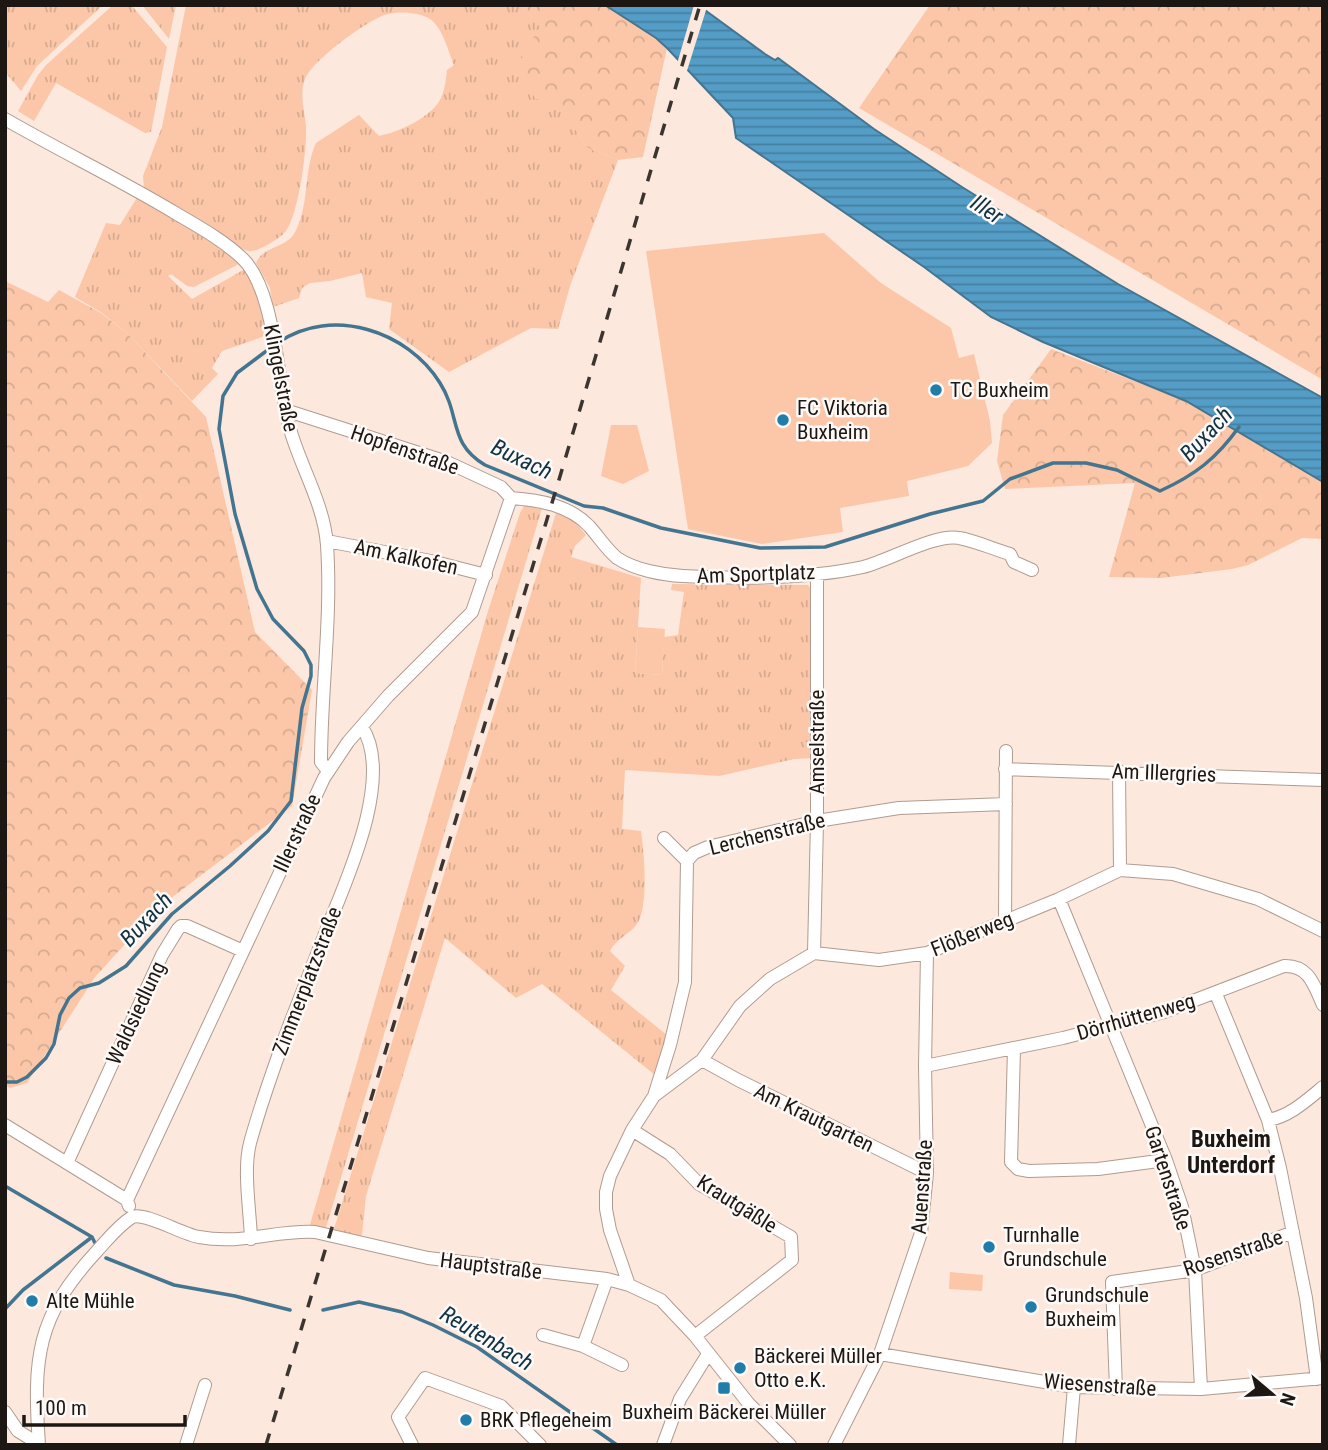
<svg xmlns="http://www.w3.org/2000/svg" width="1328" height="1450" font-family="'Roboto Condensed',sans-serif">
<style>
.grass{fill:url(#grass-tufts)}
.forest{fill:url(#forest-crowns)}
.pitch{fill:#fbc7a8}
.water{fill:url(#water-rules);stroke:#447590;stroke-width:2}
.pier{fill:#fce8dd}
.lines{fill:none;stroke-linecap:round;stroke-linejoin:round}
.stream{stroke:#447590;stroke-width:3.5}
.street-casing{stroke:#af9c91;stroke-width:14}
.street{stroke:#fff;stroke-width:12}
.rail{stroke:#3c342f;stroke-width:3.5;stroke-dasharray:12 12;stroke-linecap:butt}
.poi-dot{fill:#207ca9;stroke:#fdf9f7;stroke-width:2.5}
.labels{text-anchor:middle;stroke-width:5;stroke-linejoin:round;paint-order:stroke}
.street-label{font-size:21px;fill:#1d1713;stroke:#fdf9f7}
.poi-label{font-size:21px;fill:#1d1713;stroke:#fdf9f7;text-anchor:start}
.water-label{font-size:23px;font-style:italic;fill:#103244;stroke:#fdf9f7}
.neighbourhood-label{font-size:23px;font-weight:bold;fill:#1d1713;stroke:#fdf9f7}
</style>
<defs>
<pattern id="grass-tufts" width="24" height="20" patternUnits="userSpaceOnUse" patternTransform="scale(1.75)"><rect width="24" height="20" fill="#fbc7a8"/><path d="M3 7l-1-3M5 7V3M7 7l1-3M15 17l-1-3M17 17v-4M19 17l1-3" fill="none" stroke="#d7aa90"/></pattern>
<pattern id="forest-crowns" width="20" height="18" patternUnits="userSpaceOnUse" patternTransform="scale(1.75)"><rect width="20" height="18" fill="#fbc7a8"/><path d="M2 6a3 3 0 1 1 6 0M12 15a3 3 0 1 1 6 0" fill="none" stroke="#d7aa90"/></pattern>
<pattern id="water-rules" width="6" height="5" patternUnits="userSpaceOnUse" patternTransform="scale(1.75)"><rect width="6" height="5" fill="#549dc6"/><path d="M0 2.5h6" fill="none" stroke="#457fa0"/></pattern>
</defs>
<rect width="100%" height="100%" fill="#fce8dd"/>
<path class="grass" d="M 5,5 L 103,5 L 37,66 L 21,91 L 5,72 Z
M 113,5 L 133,7 L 167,47 L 151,132 L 145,133 L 56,83 L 34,121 L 18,111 L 38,75 L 46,65 Z
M 142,5 L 176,5 L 169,39 Z
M 186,5 L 520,5 L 540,26 L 536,99 L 551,94 L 588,148 L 618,160 L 570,286 L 558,329 L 531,328 L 449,372 L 389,329 L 392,303 L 366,297 L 362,273 L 330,281 L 310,283 L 302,288 L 299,298 L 273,307 L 270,288 L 256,263 C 262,247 285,248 294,234 C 310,207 303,171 316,143 L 359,115 L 379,136 C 399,132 432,117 441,98 C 445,89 446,79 447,70 L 454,65 C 448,51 443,28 430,19 C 420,12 399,11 388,14 C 368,19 313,60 305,79 C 299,94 305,112 306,127 C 307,150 299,212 286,231 C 281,237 275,240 269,244 C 250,254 248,254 232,241 L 144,188 L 143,176 L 162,127 Z
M 138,196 L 219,247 L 241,263 L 194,287 L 187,286 L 171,274 L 168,276 L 192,299 L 245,269 L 261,299 L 265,336 L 222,351 L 212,368 L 218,374 L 192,401 L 128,334 L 102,313 L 75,297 L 106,223 L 120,225 Z
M 526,502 L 543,505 L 325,1231 L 309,1228 L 488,611 L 520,513 Z
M 557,510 L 576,523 L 586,535 L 575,546 L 571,557 L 641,578 L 635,673 L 662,675 L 664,637 L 678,635 L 684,592 L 671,590 L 672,584 L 808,585 L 811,589 L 813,758 L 794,759 L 719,776 L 625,770 L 622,829 L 641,831 C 644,852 649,906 637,924 C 630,934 616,939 610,951 L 625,966 L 611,990 L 668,1036 L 655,1075 L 542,984 L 516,998 L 445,938 L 366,1196 L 362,1235 L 359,1237 L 333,1232 Z"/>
<path class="forest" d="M 520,5 L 605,5 L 657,38 L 667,48 L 643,157 L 618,160 L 588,148 L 551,95 L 536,100 L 516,65 L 540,27 Z
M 930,5 L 1323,5 L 1323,380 L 859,108 Z
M 5,281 L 48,302 L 59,290 L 101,313 L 128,334 L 206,417 L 255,632 L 312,690 L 292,806 L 158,908 L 95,977 L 27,1083 L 10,1088 L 5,1085 Z
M 1051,349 L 1186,401 L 1323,482 L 1323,539 L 1302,538 L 1248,565 L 1232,569 L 1161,578 L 1109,577 L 1135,483 L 1005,489 L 997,461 L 1003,415 Z"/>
<path class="pitch" d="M 824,233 L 881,283 L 951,328 L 959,358 L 974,354 L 990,421 L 992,443 L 968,466 L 907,481 L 909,496 L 840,508 L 843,532 L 762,544 L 688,529 L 646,251 Z
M 611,425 L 637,425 L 649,471 L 623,484 L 601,476 Z
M 638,627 L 665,629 L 662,675 L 635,673 Z
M 950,1272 L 983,1275 L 982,1291 L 949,1289 Z"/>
<path class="water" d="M 605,5 L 698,5 L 765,54 L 775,60 L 778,58 L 874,129 L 962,187 L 1118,284 L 1323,398 L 1323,482 L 1186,401 L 1043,342 L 991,317 L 924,267 L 736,138 L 733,118 L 667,48 L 656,38 Z"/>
<path class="pier" d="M 694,5 L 707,7 L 686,74 L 677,64 Z"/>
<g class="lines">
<path class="stream" d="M 279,342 C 332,306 408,331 440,383 C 461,416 448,443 485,465 L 584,506 L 603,508 L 661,528 L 760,548 L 825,547 L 930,514 L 983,501 L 1010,479 L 1053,463 L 1086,463 L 1117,470 L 1160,491 C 1195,475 1216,459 1239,427
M 5,1082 L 17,1082 L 27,1077 L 46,1058 L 54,1044 L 60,1015 L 69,998 L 80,988 L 99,983 L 126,966 L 172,914 L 230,866 L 268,831 L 291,801 L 302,708 L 311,676 L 311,665 L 304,651 L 273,619 L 257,589 L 235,514 L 219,429 L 223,396 L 237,373 L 273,346
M 5,1186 L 92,1237 L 95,1243
M 106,1258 L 174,1285 L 235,1296 L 290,1310
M 5,1309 L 23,1290 L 92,1237
M 323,1310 L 359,1302 L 402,1312 L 433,1325 L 477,1347 L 617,1445"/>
<defs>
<path id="street" d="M 5,119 C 62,152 121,180 177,214 C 199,227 223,240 242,258 C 276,290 277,384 290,429 C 301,468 324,504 327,545 C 332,617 321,690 321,762 L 328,771
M 285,410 L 447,462 L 501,487 L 511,498 C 539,500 569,505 589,526 C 599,537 606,549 617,558 C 635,570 663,575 683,576 C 740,579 808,579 863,567 C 888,561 936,533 959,538 C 976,541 993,549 1010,554 L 1014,562 L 1032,570
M 327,541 L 431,561 L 486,575
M 1005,769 L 1323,780
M 1119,771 L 1120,870
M 664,838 L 687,861
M 1059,899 L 1166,1160 L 1182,1207 L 1195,1270 L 1201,1389
M 1005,920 L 1006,751
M 814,953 L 817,821 L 817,574
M 1216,994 L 1268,1120 L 1280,1168 L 1306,1298 L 1317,1379
M 1014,1048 L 1011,1162 L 1018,1169 L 1029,1171 L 1098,1169 L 1166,1160
M 702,1060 L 738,1080 L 927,1173
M 925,1066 L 1063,1038 L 1164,1012 L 1284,966 C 1309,965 1314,985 1323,1005
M 654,1096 L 670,1045 L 685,982 L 687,861 L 694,853 L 708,847 L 817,821 L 899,808 L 1006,804
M 1268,1120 C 1289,1117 1307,1100 1323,1087
M 5,1125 L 127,1200 L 129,1206
M 632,1130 L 670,1154 L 699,1184 L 791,1237 L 792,1260 L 695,1336
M 67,1163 L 162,955 L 178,929 L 181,926 L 187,926 L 243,951
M 127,1200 L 324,778 L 348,742 L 388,696 L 472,612 L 511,498
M 132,1217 C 146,1212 181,1234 199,1237 C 242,1245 275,1230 315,1232 L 428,1258 L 607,1279 L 629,1285 L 661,1300 L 695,1336 L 749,1404 L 790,1445
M 251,1239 C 250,1210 243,1170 250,1143 C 261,1103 275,1064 289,1026 C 302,993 315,960 328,926 C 348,877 394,776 362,727
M 629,1285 L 610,1230 L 606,1209 L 606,1192 L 610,1176 L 632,1130 L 654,1096 L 702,1060 L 740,1006 L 770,979 L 814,953 L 879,960 L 927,953 L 1059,899 L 1120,870 L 1173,874 L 1258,899 L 1323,931
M 543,1335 L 583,1346 L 622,1365
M 583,1346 L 607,1279
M 880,1354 L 1074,1387 L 1201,1389 L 1323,1378
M 1116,1389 L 1112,1282 L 1195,1270 L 1293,1232
M 5,1412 L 18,1431 L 39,1444
M 39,1445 C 33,1358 36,1317 97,1251 C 108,1239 118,1226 132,1217
M 186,1445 L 205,1385
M 412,1445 L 398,1417 L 425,1378 L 501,1406 L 540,1445
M 663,1445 L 680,1399 L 708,1354
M 834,1445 L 880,1354 L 921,1233 L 927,1173 L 925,1066 L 927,953
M 1069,1445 L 1074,1387"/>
</defs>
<use href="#street" class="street-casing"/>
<use href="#street" class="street"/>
<path class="rail" d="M 266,1445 L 558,483 L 700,5"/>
</g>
<g class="poi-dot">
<circle cx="936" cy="390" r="7"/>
<circle cx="783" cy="420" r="7"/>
<circle cx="989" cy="1247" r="7"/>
<circle cx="32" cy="1301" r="7"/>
<circle cx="1031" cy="1307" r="7"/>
<circle cx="740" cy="1368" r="7"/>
<rect x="717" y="1381" width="14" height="14" rx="3.5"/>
<circle cx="466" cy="1420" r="7"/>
</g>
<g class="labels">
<g class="street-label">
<text transform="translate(281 378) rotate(79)" y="7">Klingelstraße</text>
<text transform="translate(405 450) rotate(19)" y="7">Hopfenstraße</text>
<text transform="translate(406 557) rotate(12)" y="7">Am Kalkofen</text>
<text transform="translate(756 574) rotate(-2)" y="7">Am Sportplatz</text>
<text transform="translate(817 742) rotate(-90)" y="7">Amselstraße</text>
<text transform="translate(1164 773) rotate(2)" y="7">Am Illergries</text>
<text transform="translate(297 833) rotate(-65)" y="7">Illerstraße</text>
<text transform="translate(767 834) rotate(-14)" y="7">Lerchenstraße</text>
<text transform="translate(972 934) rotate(-22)" y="7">Flößerweg</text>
<text transform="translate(307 981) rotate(-69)" y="7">Zimmerplatzstraße</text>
<text transform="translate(136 1013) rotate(-65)" y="7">Waldsiedlung</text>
<text transform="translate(1136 1017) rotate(-16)" y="7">Dörrhüttenweg</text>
<text transform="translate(814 1118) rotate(26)" y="7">Am Krautgarten</text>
<text transform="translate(1168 1178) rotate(72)" y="7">Gartenstraße</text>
<text transform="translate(922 1187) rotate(-86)" y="7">Auenstraße</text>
<text transform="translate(737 1204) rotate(32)" y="7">Krautgäßle</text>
<text transform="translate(1233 1253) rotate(-19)" y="7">Rosenstraße</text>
<text transform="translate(491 1266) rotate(7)" y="7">Hauptstraße</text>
<text transform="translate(1100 1385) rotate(4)" y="7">Wiesenstraße</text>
</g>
<g class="poi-label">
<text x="950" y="397">TC Buxheim</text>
<text x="797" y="415">FC Viktoria<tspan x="797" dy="24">Buxheim</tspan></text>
<text x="1003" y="1242">Turnhalle<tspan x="1003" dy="24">Grundschule</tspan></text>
<text x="1045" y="1302">Grundschule<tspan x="1045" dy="24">Buxheim</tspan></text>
<text x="46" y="1308">Alte Mühle</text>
<text x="754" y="1363">Bäckerei Müller<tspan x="754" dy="24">Otto e.K.</tspan></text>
<text x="724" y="1419" text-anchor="middle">Buxheim Bäckerei Müller</text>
<text x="480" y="1427">BRK Pflegeheim</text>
</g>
<g class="water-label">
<text transform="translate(987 209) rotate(33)" y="8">Iller</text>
<text transform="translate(1206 434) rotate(-47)" y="8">Buxach</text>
<text transform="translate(522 459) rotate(25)" y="8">Buxach</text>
<text transform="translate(146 919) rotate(-47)" y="8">Buxach</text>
<text transform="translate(487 1338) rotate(31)" y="8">Reutenbach</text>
</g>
<g class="neighbourhood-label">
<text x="1231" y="1147">Buxheim<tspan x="1231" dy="26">Unterdorf</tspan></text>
</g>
</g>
<rect width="1328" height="1450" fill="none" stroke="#1d1713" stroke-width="14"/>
<g transform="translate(1272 1394) rotate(109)" stroke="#fdf9f7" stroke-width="5" paint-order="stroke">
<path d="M0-5L12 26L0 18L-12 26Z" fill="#1d1713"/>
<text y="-10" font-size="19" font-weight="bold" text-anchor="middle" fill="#1d1713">N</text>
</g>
<path d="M24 1415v10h161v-10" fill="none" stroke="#1d1713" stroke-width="3.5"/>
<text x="35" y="1415" font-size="21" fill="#1d1713" stroke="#fdf9f7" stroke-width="5" paint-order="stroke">100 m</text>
</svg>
